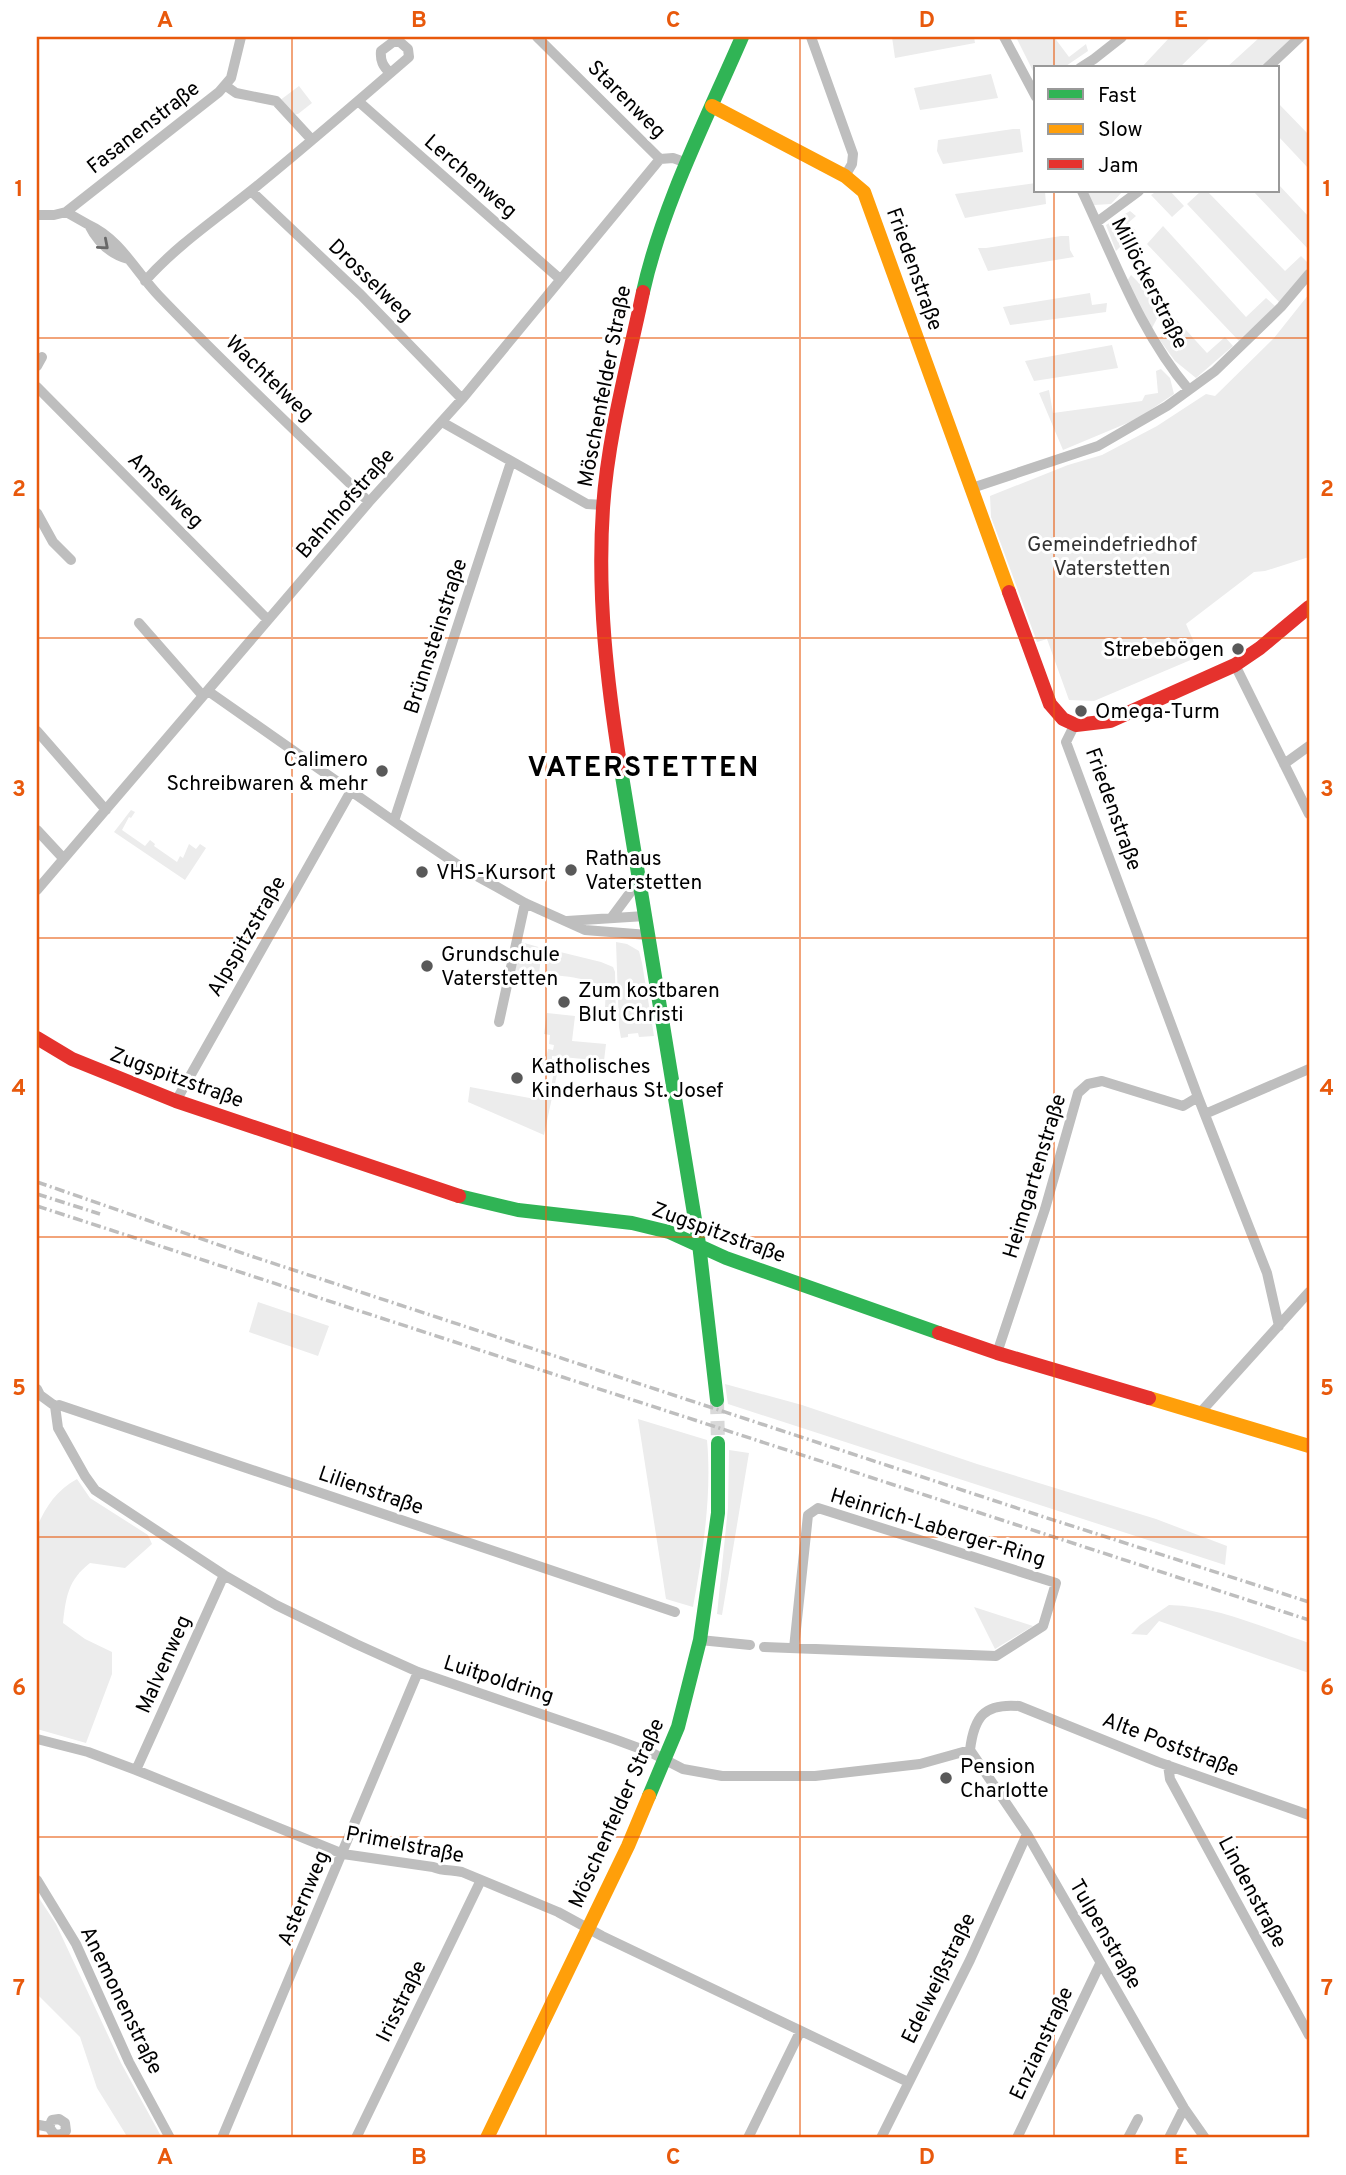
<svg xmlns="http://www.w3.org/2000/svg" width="1346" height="2175" font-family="Overpass,sans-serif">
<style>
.green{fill:#ececec}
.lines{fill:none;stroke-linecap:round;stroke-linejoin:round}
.secondary-tunnel{stroke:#d9d9d9;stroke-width:14;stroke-dasharray:14 7;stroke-linecap:butt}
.street{stroke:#bebebe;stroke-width:10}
.fast{stroke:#30b455;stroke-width:14}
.slow{stroke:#ff9f0a;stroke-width:14}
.jam{stroke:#e5322d;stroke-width:14}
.rail{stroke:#bebebe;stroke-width:3.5;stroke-dasharray:10 3.5 2 3.5;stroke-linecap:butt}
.oneway{stroke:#686868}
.grid{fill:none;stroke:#e8590c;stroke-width:2;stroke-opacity:0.55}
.poi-dot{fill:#595959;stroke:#fff;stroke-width:2.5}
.labels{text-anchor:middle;stroke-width:6;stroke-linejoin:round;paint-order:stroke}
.street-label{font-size:21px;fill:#000;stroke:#fff}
.park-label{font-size:21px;fill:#333;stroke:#fff}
.poi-label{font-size:21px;fill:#000;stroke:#fff;text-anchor:start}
.district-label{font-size:28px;font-weight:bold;letter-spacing:2px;fill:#000;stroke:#fff}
.neatline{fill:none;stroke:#e8590c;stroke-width:2.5}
.grid-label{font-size:23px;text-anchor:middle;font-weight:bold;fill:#e8590c}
</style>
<rect width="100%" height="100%" fill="#fff"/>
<path class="green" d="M 892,37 L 974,37 L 975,43 L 895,58 Z
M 1016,37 L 1054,37 L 1069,57 L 1086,44 L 1088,51 L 1063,68 L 1036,68 L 1036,74 L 1034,73 Z
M 1170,37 L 1211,37 L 1179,68 L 1141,68 Z
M 1260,37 L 1293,37 L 1262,68 L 1226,68 Z
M 991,74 L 998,98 L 920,110 L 914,88 Z
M 299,86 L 312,103 L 298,114 L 292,115 L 279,101 Z
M 1279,104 L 1309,135 L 1309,169 L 1278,136 Z
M 1013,129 L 1020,129 L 1023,152 L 943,164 L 937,151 L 938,140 Z
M 1036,183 L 1036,191 L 1045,191 L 1046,204 L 965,218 L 955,194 Z
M 1278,184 L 1309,217 L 1309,250 L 1253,191 L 1278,191 Z
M 1087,191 L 1123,191 L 1111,204 L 1094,205 Z
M 1157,191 L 1170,191 L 1184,206 L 1172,217 L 1151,195 Z
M 1201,191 L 1207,191 L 1285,271 L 1301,256 L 1309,264 L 1309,270 L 1279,302 L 1187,204 Z
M 1130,211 L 1136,216 L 1128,223 L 1136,231 L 1116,251 L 1106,225 Z
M 1163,226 L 1246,317 L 1266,298 L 1275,306 L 1239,341 L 1147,244 Z
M 1061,236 L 1069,236 L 1070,250 L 1074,257 L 988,271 L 978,248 L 986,248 Z
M 1131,275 L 1139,283 L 1151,288 L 1165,303 L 1151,330 L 1127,281 Z
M 1090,293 L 1092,305 L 1107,303 L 1106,312 L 1010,325 L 1003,307 Z
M 1309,294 L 1309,557 L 1265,571 L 1254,572 L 1186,624 L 1200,656 L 1094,701 L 1069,700 L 1047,639 L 1037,642 L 991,517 L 990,496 L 1068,465 L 1102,455 L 1157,426 L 1206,394 L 1215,396 L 1274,338 Z
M 1175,318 L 1207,353 L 1225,337 L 1233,346 L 1196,378 L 1175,361 L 1159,339 Z
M 1112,345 L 1118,368 L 1034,381 L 1025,361 Z
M 1161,369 L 1170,378 L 1174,394 L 1137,419 L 1063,450 L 1039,393 L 1049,390 L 1053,413 L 1142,401 L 1145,395 L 1158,393 L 1156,371 Z
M 131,810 L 135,812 L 131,818 L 129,817 L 122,830 L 145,846 L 150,840 L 155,844 L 154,846 L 177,862 L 180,856 L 183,858 L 189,844 L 196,849 L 200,844 L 206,848 L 185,880 L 114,832 Z
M 521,942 L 542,948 L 539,974 L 515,970 Z
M 616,942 L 627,944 L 639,951 L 642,963 L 654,1036 L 639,1037 L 638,1033 L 628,1034 L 628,1037 L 621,1038 L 619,1027 Z
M 548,949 L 601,962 L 613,967 L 615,972 L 616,1021 L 604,1020 C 604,1012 607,999 604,991 C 600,978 559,976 546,974 Z
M 547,1013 L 575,1016 L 572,1041 L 606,1044 L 604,1061 L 552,1056 L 552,1059 L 560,1060 L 544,1135 L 468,1102 L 470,1087 L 535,1099 L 537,1091 L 550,1093 L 554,1071 L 541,1068 L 541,1063 L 535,1062 L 537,1056 L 546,1058 L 548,1049 L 553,1050 L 554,1045 L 549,1044 L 550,1035 L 544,1034 Z
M 258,1302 L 329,1326 L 318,1356 L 249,1332 Z
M 725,1384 L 802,1405 L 977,1464 L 1156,1519 L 1227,1546 L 1225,1565 L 728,1404 Z
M 638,1419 L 707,1440 C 712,1495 703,1552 693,1607 L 666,1599 Z
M 729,1450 L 749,1453 L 722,1615 L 717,1614 L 728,1508 Z
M 77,1479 L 90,1498 L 148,1535 L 152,1544 L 125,1568 L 90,1563 C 68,1580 66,1597 63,1623 L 85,1639 L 112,1652 L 112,1674 L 86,1743 L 37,1729 L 37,1527 C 46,1506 57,1490 77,1479 Z
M 1169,1605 C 1217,1606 1264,1628 1309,1643 L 1309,1673 L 1159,1621 L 1147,1635 L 1131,1634 L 1140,1625 Z
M 974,1607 L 1033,1626 L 995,1649 Z
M 37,1895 L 56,1924 L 121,2063 L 162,2138 L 128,2138 L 97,2088 L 80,2037 L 37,1994 Z"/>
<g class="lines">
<path class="secondary-tunnel" d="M 717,1400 L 718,1443"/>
<path class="street" d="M 537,37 L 660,159
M 811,37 L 853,154 L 852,164 L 845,176
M 1004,37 L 1036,97
M 1080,68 L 1094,59 L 1122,37
M 1267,68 L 1300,37
M 226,86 L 236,93 L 276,101 L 312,140
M 358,101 L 560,279
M 251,191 L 361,295 L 462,399
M 1082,191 C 1114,258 1140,333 1189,390
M 66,212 L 89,225
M 37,215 L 54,215 L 66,212 L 219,92 L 231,78 L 241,37
M 1097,222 L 1139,191
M 128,259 C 110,254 97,241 89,225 C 120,239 136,272 159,296 C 227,367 299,434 369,502
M 145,281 C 176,246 216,219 252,190 C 305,147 357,102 409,57 L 408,49 L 400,42 L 393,42 L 381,51 C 380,61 383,66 390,73
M 37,366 L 42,357
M 37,387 L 268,620
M 442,422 L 587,504 L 603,505
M 972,488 L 1098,446 L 1167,406 L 1215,371 L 1281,307 L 1309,274
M 37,513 L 53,542 L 71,560
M 139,623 L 203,696
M 1235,665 L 1309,814
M 208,691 L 415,836 L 464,869 L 497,887 L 525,903 L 585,930 L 648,935
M 1075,724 L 1066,742 L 1198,1097 L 1267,1273 L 1279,1326
M 37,731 L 106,810
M 1284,764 L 1309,746
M 394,821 L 511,462
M 37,830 L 63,858
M 37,890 L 369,502 L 462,399 L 660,159 L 673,158 L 687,163
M 612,917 L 638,882
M 567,921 L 645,916
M 499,1022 L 525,903
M 176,1101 L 351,791
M 1205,1114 L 1309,1069
M 997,1353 L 1045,1209 L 1078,1093 L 1088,1084 L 1102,1081 L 1183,1106 L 1198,1097
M 37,1389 L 40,1395 L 55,1406 L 58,1428 L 85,1476 L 95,1490 L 224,1575 L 276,1605 L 356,1644 L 418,1672 L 614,1739 L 652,1753 L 683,1769 L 722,1776 L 815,1776 L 920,1764 L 970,1750
M 55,1406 L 59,1405 L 675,1612
M 1199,1414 L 1309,1292
M 700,1640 L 750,1645
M 764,1647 L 996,1656 L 1043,1626 L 1056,1583 L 818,1508 L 808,1515 L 794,1648
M 37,1739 L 88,1752 L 136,1770 L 343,1854 L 433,1867 C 443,1871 452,1870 462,1872 L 558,1912 L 602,1936 L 908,2082
M 970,1750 L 1027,1834 L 1184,2108 L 1205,2138
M 970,1750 C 974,1717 984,1703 1019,1706 L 1158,1762 L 1309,1815
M 1168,1765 L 1170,1779 L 1309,2035
M 136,1770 L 224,1575
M 37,1880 L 76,1944 L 129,2062 L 170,2138
M 39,2125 L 49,2127 L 54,2134 L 61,2135 L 66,2131 L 65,2123 L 59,2119 L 52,2120 L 49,2127
M 222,2138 L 418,1672
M 356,2138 L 481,1880
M 748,2138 L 800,2032
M 881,2138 L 970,1960 L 1027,1834
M 1017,2138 L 1100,1964
M 1128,2138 L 1138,2119
M 1169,2138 L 1184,2108"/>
<path class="fast" d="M 643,292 C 662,206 707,118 742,37
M 621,770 L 699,1244 L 717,1400
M 459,1196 L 518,1210 L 632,1223 L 669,1232 L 726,1258 L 939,1333
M 649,1796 L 678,1727 L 700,1640 L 718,1513 L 718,1443"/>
<path class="slow" d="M 712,106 L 845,176 L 864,192 L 1009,592
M 1149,1398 L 1309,1446
M 487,2138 L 628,1846 L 649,1796"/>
<path class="jam" d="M 1009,592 L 1050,704 L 1063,719 L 1076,725 L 1110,721 L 1235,665 L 1260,648 L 1309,607
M 621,770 C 607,683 597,596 603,508 C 608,435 628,363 643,292
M 37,1038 L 72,1059 L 176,1101 L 459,1196
M 939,1333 L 997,1353 L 1149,1398"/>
<path class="rail" d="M 37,1182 L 248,1255 L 1041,1516 L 1309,1602
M 37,1194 L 100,1214
M 37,1206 L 1309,1620"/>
</g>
<defs><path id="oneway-chevron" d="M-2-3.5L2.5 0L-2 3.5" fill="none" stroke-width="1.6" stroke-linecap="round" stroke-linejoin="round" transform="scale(1.75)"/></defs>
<use class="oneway" href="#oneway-chevron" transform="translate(104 245) rotate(41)"/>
<path class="grid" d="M 292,37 L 292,2138M 546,37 L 546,2138M 800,37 L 800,2138M 1054,37 L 1054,68M 1054,191 L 1054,2138M 37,338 L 1309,338M 37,638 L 1309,638M 37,938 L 1309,938M 37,1237 L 1309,1237M 37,1537 L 1309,1537M 37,1837 L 1309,1837"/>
<g class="poi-dot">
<circle cx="1238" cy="649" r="7"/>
<circle cx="1081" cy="711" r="7"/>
<circle cx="382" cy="771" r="7"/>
<circle cx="571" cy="870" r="7"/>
<circle cx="422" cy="872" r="7"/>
<circle cx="427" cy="966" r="7"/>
<circle cx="564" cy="1002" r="7"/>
<circle cx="517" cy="1078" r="7"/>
<circle cx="946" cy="1778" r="7"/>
</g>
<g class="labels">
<g class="street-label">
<text transform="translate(627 99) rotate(45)" y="7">Starenweg</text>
<text transform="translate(143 127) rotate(-38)" y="7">Fasanenstraße</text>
<text transform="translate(471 176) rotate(41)" y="7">Lerchenweg</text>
<text transform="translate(915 269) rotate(70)" y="7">Friedenstraße</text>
<text transform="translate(371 280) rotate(44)" y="7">Drosselweg</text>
<text transform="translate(1150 283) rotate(63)" y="7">Millöckerstraße</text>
<text transform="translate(270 378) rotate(44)" y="7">Wachtelweg</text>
<text transform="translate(604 386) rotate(-79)" y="7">Möschenfelder Straße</text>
<text transform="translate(166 490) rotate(45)" y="7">Amselweg</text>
<text transform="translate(345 503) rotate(-49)" y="7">Bahnhofstraße</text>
<text transform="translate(435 636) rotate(-72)" y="7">Brünnsteinstraße</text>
<text transform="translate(1114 809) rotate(70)" y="7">Friedenstraße</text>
<text transform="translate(246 936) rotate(-60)" y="7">Alpspitzstraße</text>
<text transform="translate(177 1077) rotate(20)" y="7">Zugspitzstraße</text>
<text transform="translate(1034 1176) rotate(-73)" y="7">Heimgartenstraße</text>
<text transform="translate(719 1232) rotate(20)" y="7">Zugspitzstraße</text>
<text transform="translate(371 1490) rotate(19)" y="7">Lilienstraße</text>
<text transform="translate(938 1527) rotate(17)" y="7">Heinrich-Laberger-Ring</text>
<text transform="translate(163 1664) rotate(-66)" y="7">Malvenweg</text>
<text transform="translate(499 1679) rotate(18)" y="7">Luitpoldring</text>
<text transform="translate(1171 1744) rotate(21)" y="7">Alte Poststraße</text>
<text transform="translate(616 1813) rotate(-66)" y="7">Möschenfelder Straße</text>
<text transform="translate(405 1844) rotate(11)" y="7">Primelstraße</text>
<text transform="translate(1253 1892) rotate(62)" y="7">Lindenstraße</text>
<text transform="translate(303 1898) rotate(-67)" y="7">Asternweg</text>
<text transform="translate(1106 1934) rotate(60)" y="7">Tulpenstraße</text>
<text transform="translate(938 1978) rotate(-64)" y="7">Edelweißstraße</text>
<text transform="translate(122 2000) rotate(64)" y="7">Anemonenstraße</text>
<text transform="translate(401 2001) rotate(-64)" y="7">Irisstraße</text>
<text transform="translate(1041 2043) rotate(-65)" y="7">Enzianstraße</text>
</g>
<g class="park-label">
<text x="1112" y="551">Gemeindefriedhof<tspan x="1112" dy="24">Vaterstetten</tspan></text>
</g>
<g class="poi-label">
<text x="1224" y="656" text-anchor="end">Strebebögen</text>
<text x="1095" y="718">Omega-Turm</text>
<text x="368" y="766" text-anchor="end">Calimero<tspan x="368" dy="24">Schreibwaren &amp; mehr</tspan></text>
<text x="585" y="865">Rathaus<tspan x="585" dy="24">Vaterstetten</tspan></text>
<text x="436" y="879">VHS-Kursort</text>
<text x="441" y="961">Grundschule<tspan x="441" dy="24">Vaterstetten</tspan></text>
<text x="578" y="997">Zum kostbaren<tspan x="578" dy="24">Blut Christi</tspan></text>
<text x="531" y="1073">Katholisches<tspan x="531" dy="24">Kinderhaus St. Josef</tspan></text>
<text x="960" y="1773">Pension<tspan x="960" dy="24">Charlotte</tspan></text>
</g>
<g class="district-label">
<text x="644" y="776">VATERSTETTEN</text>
</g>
</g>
<rect width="1346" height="2175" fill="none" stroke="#ffffff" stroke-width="77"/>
<rect x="1034" y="66" width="245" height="126" fill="#ffffff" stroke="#999999" stroke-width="2"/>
<rect x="1048" y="89" width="35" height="10" fill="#30b455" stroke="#999999" stroke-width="2"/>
<text x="1098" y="102" font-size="21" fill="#000000">Fast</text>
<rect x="1048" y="124" width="35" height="10" fill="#ff9f0a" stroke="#999999" stroke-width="2"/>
<text x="1098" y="136" font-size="21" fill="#000000">Slow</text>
<rect x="1048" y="159" width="35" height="10" fill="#e5322d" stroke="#999999" stroke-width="2"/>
<text x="1098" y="172" font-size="21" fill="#000000">Jam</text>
<rect x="38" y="38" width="1270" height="2098" class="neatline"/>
<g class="grid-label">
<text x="165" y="27">A</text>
<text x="419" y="27">B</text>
<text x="673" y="27">C</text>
<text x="927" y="27">D</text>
<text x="1181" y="27">E</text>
<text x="19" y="196">1</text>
<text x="1327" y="196">1</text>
<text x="19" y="496">2</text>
<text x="1327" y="496">2</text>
<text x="19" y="796">3</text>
<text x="1327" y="796">3</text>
<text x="19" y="1095">4</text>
<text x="1327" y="1095">4</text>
<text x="19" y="1395">5</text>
<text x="1327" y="1395">5</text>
<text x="19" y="1695">6</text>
<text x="1327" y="1695">6</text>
<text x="19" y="1995">7</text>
<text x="1327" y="1995">7</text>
<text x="165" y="2164">A</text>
<text x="419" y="2164">B</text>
<text x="673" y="2164">C</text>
<text x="927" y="2164">D</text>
<text x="1181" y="2164">E</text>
</g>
</svg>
